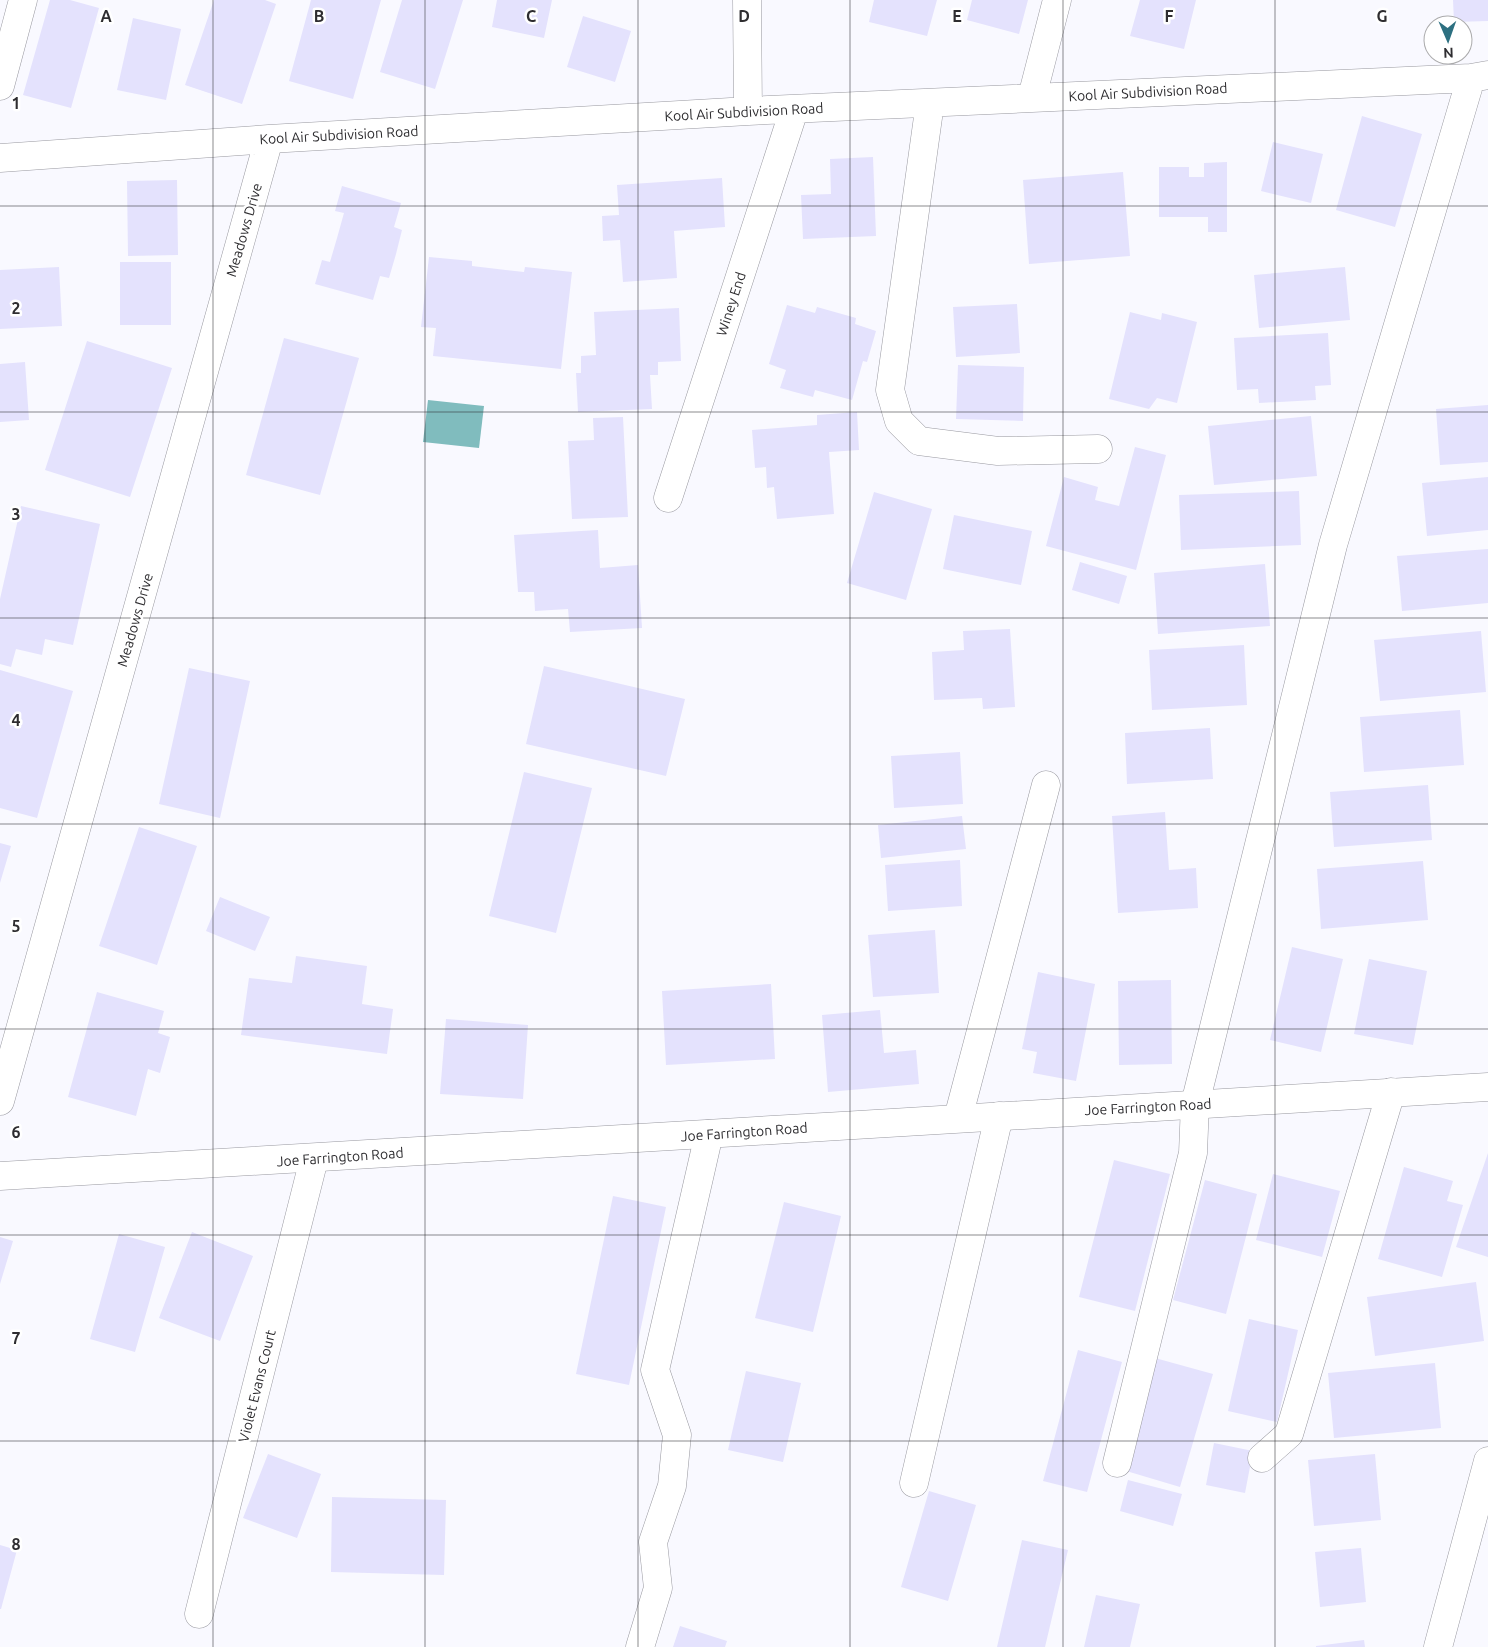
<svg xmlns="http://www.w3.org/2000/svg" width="1488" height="1647" font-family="Ubuntu,sans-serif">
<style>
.water{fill:#80bcbe}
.building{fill:#e4e2fd}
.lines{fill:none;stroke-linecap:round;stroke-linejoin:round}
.minor-casing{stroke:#9999a0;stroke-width:29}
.major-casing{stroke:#9999a0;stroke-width:29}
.minor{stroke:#fff;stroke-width:28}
.major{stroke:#fff;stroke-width:28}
.grid{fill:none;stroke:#2e2d30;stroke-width:1;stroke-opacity:0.55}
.labels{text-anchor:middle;stroke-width:5;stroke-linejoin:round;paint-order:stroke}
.street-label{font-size:14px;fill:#2e2d30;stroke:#fff}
.grid-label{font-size:16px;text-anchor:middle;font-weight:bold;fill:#2e2d30;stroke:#fff;stroke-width:5;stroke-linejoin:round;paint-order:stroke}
</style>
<rect width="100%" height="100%" fill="#f9f9ff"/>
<path class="water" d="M 428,400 L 484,406 L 479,448 L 423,442 Z"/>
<path class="building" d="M 50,0 L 70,0 L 99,8 L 71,108 L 23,95 Z
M 214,0 L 265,0 L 276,4 L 242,104 L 185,85 Z
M 311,0 L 381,0 L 353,99 L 289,81 Z
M 402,0 L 463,0 L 435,89 L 380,72 Z
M 497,0 L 552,0 L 544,38 L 492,27 Z
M 874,0 L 937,0 L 927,36 L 869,22 Z
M 972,0 L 1028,0 L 1019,34 L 967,20 Z
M 1140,0 L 1196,0 L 1184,49 L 1130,36 Z
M 1453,0 L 1488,0 L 1488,21 L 1454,22 Z
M 583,16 L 631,31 L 615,82 L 567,67 Z
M 133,18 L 181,29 L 166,100 L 117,90 Z
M 1362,116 L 1422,134 L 1395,227 L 1336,210 Z
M 1273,142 L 1323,154 L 1311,203 L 1261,191 Z
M 873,157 L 876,236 L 803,239 L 801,195 L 831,194 L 830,159 Z
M 1227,162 L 1227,232 L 1208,232 L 1208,217 L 1159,217 L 1159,167 L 1189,167 L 1189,177 L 1204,177 L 1204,163 Z
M 1123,172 L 1130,256 L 1029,264 L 1023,180 Z
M 722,178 L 725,227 L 674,231 L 677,278 L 623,282 L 620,240 L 603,241 L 602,216 L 619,215 L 617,185 Z
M 177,180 L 178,255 L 128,256 L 127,181 Z
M 342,186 L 401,203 L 394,227 L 402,230 L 396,254 L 389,278 L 380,276 L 373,300 L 315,284 L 322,260 L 330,262 L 337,238 L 344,213 L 335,211 Z
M 429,257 L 472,261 L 472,266 L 524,272 L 525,267 L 572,272 L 561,369 L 433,356 L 436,328 L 421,327 Z
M 120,262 L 171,262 L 171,325 L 120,325 Z
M 59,267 L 62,326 L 0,329 L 0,270 Z
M 1345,267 L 1350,320 L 1259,328 L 1254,275 Z
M 1017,304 L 1020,353 L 956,357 L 953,307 Z
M 787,305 L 815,313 L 817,307 L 856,318 L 855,324 L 876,331 L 867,362 L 863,361 L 852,400 L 815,390 L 813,397 L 780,388 L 786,370 L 769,364 Z
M 679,308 L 681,361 L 658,362 L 658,375 L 650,375 L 652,409 L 578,412 L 576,373 L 581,373 L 581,356 L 596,355 L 594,312 Z
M 1130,312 L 1161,320 L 1162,313 L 1197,322 L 1177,403 L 1157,398 L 1149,409 L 1109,399 Z
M 1328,333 L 1331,385 L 1315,386 L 1316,400 L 1259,403 L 1258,389 L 1237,390 L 1234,338 Z
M 284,338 L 359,358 L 320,495 L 246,475 Z
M 87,341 L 172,368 L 130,497 L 45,470 Z
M 25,362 L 29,420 L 0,422 L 0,364 Z
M 958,365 L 1024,367 L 1023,421 L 956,419 Z
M 1488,405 L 1488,462 L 1440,465 L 1436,409 Z
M 857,412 L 859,450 L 829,452 L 834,514 L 777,519 L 774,487 L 767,488 L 766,467 L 755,468 L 752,430 L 817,425 L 817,415 Z
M 1311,416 L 1317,476 L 1214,485 L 1208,426 Z
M 623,417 L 628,517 L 572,519 L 568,441 L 594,440 L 593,418 Z
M 1135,447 L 1166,455 L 1136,570 L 1046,546 L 1064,477 L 1098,487 L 1095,500 L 1119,506 Z
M 1488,477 L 1488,530 L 1427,536 L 1422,483 Z
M 1299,491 L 1301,545 L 1181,550 L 1179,495 Z
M 874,492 L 932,509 L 906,600 L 847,583 Z
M 21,506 L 100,524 L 73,645 L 45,639 L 42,655 L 16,649 L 11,667 L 0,664 L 0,599 Z
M 954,515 L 1032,531 L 1021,585 L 943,569 Z
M 598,530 L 600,568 L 638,565 L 642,628 L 570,632 L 568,609 L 535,611 L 534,592 L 518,592 L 514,535 Z
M 1488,549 L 1488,603 L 1402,611 L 1397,556 Z
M 1080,562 L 1127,576 L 1119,604 L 1072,590 Z
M 1265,564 L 1270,626 L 1158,634 L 1154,573 Z
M 1010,629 L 1015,707 L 983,709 L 982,698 L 934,700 L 932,652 L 964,650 L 963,631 Z
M 1481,631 L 1486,692 L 1380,701 L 1374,640 Z
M 1244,645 L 1247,705 L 1152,710 L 1149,650 Z
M 544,666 L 685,699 L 666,776 L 526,744 Z
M 189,668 L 250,681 L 220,818 L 159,804 Z
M 0,670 L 73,691 L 37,818 L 0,808 Z
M 1460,710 L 1464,765 L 1364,772 L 1360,717 Z
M 1210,728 L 1213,779 L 1127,784 L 1125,733 Z
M 960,752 L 963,804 L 894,808 L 891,756 Z
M 524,772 L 592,788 L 556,933 L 489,916 Z
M 1428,785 L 1432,840 L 1334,847 L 1330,792 Z
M 1165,812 L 1169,870 L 1196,868 L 1198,908 L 1118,913 L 1112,816 Z
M 962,816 L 966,849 L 881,858 L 878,825 Z
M 139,827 L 197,846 L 157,965 L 99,946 Z
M 0,843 L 11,846 L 0,883 Z
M 960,860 L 962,906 L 888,911 L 885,865 Z
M 1423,861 L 1428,920 L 1321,929 L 1317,869 Z
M 220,897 L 270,917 L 255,951 L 206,931 Z
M 935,930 L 939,993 L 873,997 L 868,935 Z
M 1292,947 L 1343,959 L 1321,1052 L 1270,1040 Z
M 296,956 L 367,966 L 362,1004 L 393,1009 L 387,1054 L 241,1035 L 249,978 L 292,983 Z
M 1369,959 L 1427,971 L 1413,1045 L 1354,1034 Z
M 1038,972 L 1095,984 L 1076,1081 L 1033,1073 L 1037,1052 L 1022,1049 Z
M 1171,980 L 1172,1064 L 1119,1065 L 1118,981 Z
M 771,984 L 775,1059 L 666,1065 L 662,991 Z
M 97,992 L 164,1011 L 158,1033 L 170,1037 L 160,1073 L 148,1069 L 136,1116 L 68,1097 Z
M 880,1010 L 884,1053 L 916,1050 L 919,1084 L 828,1092 L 822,1015 Z
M 446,1019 L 528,1025 L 523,1099 L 440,1094 Z
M 1488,1153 L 1488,1257 L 1456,1247 Z
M 1114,1160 L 1170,1174 L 1135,1311 L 1079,1297 Z
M 1404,1167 L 1453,1181 L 1447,1201 L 1463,1205 L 1442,1277 L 1378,1259 Z
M 1273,1174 L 1340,1191 L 1322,1257 L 1256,1240 Z
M 1205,1180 L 1257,1194 L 1226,1314 L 1173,1300 Z
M 613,1196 L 666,1207 L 629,1385 L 576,1374 Z
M 784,1202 L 841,1216 L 813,1332 L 755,1318 Z
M 192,1232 L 253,1256 L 220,1341 L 159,1318 Z
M 119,1234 L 165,1247 L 135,1352 L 90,1339 Z
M 0,1237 L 13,1241 L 0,1284 Z
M 1476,1282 L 1484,1341 L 1375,1356 L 1367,1297 Z
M 1249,1319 L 1298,1330 L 1277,1422 L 1228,1411 Z
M 1078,1350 L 1122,1362 L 1087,1492 L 1043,1481 Z
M 1155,1358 L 1213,1374 L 1180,1487 L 1123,1470 Z
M 1435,1363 L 1441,1428 L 1334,1438 L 1328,1373 Z
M 746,1371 L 801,1383 L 783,1462 L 728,1450 Z
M 1214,1443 L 1253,1451 L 1245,1493 L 1206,1485 Z
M 268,1454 L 321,1474 L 297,1538 L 243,1518 Z
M 1375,1454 L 1381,1520 L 1314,1526 L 1308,1460 Z
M 1128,1480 L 1182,1494 L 1173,1526 L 1120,1511 Z
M 929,1491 L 976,1505 L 948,1601 L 901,1587 Z
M 332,1497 L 446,1500 L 444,1575 L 331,1572 Z
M 1022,1540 L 1068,1550 L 1045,1647 L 997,1647 Z
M 0,1545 L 17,1550 L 1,1609 L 0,1609 Z
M 1361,1548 L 1366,1602 L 1320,1607 L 1315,1552 Z
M 1096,1595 L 1140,1604 L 1130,1647 L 1084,1647 Z
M 680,1626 L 727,1641 L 725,1647 L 673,1647 Z
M 1364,1640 L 1365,1647 L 1316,1647 L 1316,1646 Z"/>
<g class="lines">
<defs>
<path id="minor" d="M 747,0 L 748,111
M 0,86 L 23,0
M 1032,97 L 1057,0
M 930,103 L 890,390 L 899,421 L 919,441 L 998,451 L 1098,449
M 0,158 L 269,139 L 748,111 L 1471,78 L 1488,75
M 668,498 L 794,110
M 0,1101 L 269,139
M 958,1118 L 1046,785
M 1262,1458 L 1289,1434 L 1391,1092
M 1117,1463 L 1193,1153 L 1195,1104 L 1333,545 L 1471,78
M 914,1483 L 999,1116
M 199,1614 L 314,1159
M 640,1647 L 658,1588 L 653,1542 L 672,1486 L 677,1435 L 655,1370 L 709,1134
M 1438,1647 L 1488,1461"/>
<path id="major" d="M 0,1176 C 496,1148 992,1116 1488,1087"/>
</defs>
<use href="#minor" class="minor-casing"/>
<use href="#major" class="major-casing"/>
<use href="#minor" class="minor"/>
<use href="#major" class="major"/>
</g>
<path class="grid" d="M 213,0 L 213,1647M 425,0 L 425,1647M 638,0 L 638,1647M 850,0 L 850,1647M 1063,0 L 1063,1647M 1275,0 L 1275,1647M 0,206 L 1488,206M 0,412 L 1488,412M 0,618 L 1488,618M 0,824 L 1488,824M 0,1029 L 1488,1029M 0,1235 L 1488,1235M 0,1441 L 1488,1441"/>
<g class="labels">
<g class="street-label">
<text transform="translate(1148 92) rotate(-3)" y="5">Kool Air Subdivision Road</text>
<text transform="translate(744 112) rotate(-3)" y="5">Kool Air Subdivision Road</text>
<text transform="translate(339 135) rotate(-3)" y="5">Kool Air Subdivision Road</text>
<text transform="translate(244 230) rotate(-74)" y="5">Meadows Drive</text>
<text transform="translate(731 304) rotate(-72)" y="5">Winey End</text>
<text transform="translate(135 620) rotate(-74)" y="5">Meadows Drive</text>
<text transform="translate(1148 1107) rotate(-3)" y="5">Joe Farrington Road</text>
<text transform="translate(744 1132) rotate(-4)" y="5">Joe Farrington Road</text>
<text transform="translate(340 1157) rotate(-4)" y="5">Joe Farrington Road</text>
<text transform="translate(257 1386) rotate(-76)" y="5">Violet Evans Court</text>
</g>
</g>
<g class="grid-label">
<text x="106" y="22">A</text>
<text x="319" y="22">B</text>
<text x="531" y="22">C</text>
<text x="744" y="22">D</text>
<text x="957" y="22">E</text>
<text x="1169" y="22">F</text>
<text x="1382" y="22">G</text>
<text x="16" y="109">1</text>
<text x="16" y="314">2</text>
<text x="16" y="520">3</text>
<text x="16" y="726">4</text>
<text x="16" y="932">5</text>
<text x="16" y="1138">6</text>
<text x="16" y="1344">7</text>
<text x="16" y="1550">8</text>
</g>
<g transform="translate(1448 40) rotate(178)"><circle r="24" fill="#ffffff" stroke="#ababac"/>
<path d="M0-4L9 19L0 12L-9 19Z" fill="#2d7081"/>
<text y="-8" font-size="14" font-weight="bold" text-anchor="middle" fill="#2e2d30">N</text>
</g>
</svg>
